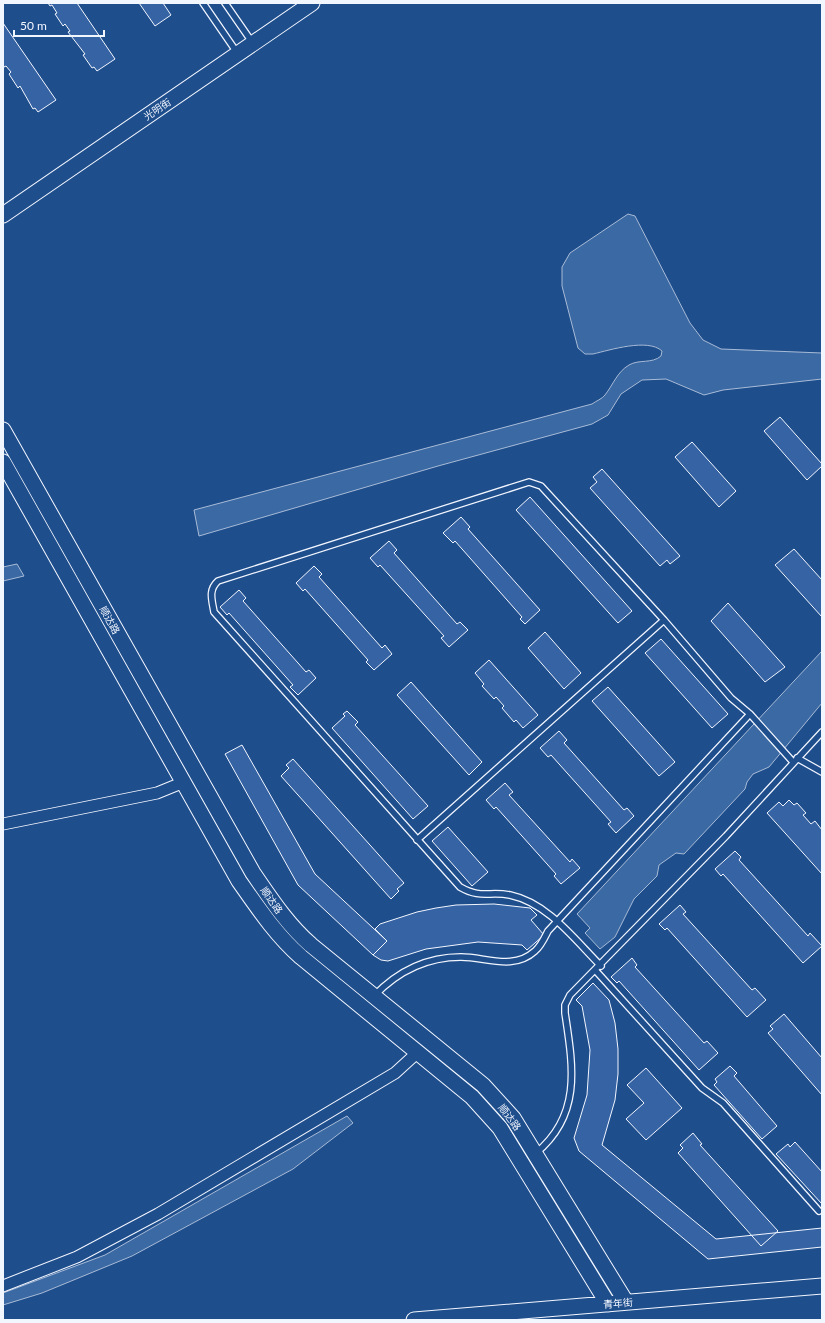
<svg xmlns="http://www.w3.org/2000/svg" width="825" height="1323" font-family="Lato,'Noto Sans SC',sans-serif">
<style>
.water{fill:#3b69a3;stroke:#a8bbd7}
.building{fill:#3563a3;stroke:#f2f6ff}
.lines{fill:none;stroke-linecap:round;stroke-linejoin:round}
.lane-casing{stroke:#f2f6ff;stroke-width:8}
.street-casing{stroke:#f2f6ff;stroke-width:13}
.secondary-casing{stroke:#f2f6ff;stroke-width:17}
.lane{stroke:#1f4e8c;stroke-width:5.5}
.street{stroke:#1f4e8c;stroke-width:11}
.secondary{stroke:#1f4e8c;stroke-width:15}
.labels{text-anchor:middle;stroke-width:3;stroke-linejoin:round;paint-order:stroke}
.street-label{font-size:10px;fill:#f2f6ff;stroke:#1f4e8c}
</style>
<rect width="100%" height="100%" fill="#1f4e8c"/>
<path class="water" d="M 628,214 L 635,216 L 690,323 L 703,340 L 721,349 L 822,353 L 822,379 L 723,390 L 704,395 L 666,379 L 642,380 L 621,394 L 608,415 L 592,424 L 438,466 L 199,536 L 194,510 L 592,404 C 596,401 602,399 605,395 C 613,385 617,372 629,365 C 639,359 652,364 661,356 L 662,351 C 648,338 610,350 593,354 L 585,354 L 578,348 L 562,286 L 562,267 L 570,253 Z
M 17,564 L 24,576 L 3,581 L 3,567 Z
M 822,651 L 822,703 L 769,767 L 753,774 L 747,782 L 745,789 L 684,854 L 676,853 L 659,865 L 657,876 L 634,899 L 615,937 L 600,949 L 585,933 L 590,928 L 577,914 Z
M 347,1116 L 353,1123 L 293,1169 L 132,1256 L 42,1293 L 3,1305 L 3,1293 L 105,1255 Z"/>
<path class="building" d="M 48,3 L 77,3 L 115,59 L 97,71 L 94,67 L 92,68 L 83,55 L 85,54 L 68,32 L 70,31 L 65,24 L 63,26 L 55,14 L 57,13 L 52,5 L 50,6 Z
M 139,3 L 163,3 L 171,15 L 155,26 Z
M 3,23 L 56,100 L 38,112 L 35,108 L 33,109 L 20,86 L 18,88 L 9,74 L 11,72 L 6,66 L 4,67 L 3,65 Z
M 780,417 L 822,464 L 822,466 L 807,480 L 764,431 Z
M 692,442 L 736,491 L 719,507 L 675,457 Z
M 602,469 L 680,556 L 670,564 L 667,560 L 660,566 L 590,488 L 597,482 L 593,477 Z
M 530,497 L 632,611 L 618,623 L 516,510 Z
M 461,517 L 470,527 L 468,529 L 540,610 L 525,624 L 520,619 L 522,617 L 455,541 L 453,543 L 443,533 Z
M 389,541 L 397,550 L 394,553 L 457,624 L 460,622 L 468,630 L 449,647 L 441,638 L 444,636 L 380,565 L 378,567 L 370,558 Z
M 794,549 L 822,580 L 822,617 L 775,565 Z
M 314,566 L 322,574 L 319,577 L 382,648 L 385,645 L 392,654 L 374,670 L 366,662 L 368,660 L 305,589 L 303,591 L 296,583 Z
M 239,590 L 246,598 L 243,601 L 306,672 L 309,670 L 316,678 L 298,695 L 290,687 L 293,685 L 229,613 L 227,615 L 220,607 Z
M 728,603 L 785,667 L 765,682 L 711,621 Z
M 545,632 L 581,673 L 564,689 L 528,648 Z
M 661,639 L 728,714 L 712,728 L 645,653 Z
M 489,660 L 538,715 L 523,728 L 516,720 L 514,722 L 502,708 L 504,706 L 496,697 L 494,699 L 482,686 L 484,684 L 475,673 Z
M 411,682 L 482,762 L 469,775 L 397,695 Z
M 608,687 L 675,762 L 659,776 L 592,701 Z
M 347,711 L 358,722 L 355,725 L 428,806 L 413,819 L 332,728 L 345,716 L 343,714 Z
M 559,731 L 567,740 L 564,743 L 624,810 L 627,808 L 634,816 L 616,833 L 608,824 L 611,822 L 551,755 L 548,757 L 540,748 Z
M 242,745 L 315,874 L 387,941 L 373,955 L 298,885 L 225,754 Z
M 293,759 L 404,883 L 397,889 L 399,891 L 391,899 L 281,776 L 289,768 L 286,765 Z
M 505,783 L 513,792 L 509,795 L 570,862 L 572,859 L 580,868 L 561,884 L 554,876 L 556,874 L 496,807 L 494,809 L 486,800 Z
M 789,800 L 794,805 L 797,803 L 806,813 L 803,815 L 811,824 L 815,821 L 822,830 L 822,874 L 767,813 L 779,802 L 783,806 Z
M 448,827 L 488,872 L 472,886 L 432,841 Z
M 735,851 L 741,857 L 739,860 L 808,936 L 810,933 L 822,946 L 803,963 L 723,874 L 721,876 L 715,869 Z
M 494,904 L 530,908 L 537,915 L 531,920 L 544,935 L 527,950 L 522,945 L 478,942 L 426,949 L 388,961 L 381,960 L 373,955 L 387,941 L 375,929 L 380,924 L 417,912 L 436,908 L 456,905 Z
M 680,905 L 686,912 L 683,914 L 752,990 L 755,988 L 766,1000 L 747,1017 L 667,928 L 665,930 L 659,924 Z
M 632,958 L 637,965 L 635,967 L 704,1043 L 707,1041 L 718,1053 L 699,1070 L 619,981 L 617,983 L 611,977 Z
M 593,983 L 609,1000 L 615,1023 L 618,1049 L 618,1074 L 615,1100 L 602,1145 L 716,1239 L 822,1228 L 822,1247 L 708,1259 L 579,1151 L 574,1138 L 587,1095 L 590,1050 L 582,1006 L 576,1000 Z
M 784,1014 L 822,1058 L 822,1095 L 768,1033 L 773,1029 L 770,1026 Z
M 730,1066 L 737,1073 L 734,1076 L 777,1126 L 762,1139 L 714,1085 L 717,1082 L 715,1079 Z
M 646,1068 L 682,1108 L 646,1140 L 626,1119 L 644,1103 L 627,1085 Z
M 693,1133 L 702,1144 L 700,1145 L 778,1231 L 761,1246 L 678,1153 L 683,1148 L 680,1145 Z
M 795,1142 L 822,1172 L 822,1204 L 776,1154 L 788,1144 L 790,1147 Z"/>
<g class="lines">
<defs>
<path id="lane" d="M 203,3 L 238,54
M 225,3 L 252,42
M 797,758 L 822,772
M 417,840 L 664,620 L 731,698 L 750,714
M 601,966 C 575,940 548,903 510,895 C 489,891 481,899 460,887 L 214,612 C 212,600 208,590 218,581 L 529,482 L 541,486 L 664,620
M 596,971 L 702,1088 L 723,1103 L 819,1211
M 374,996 C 398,971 426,957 461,957 C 486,957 513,971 535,951 C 541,946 545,937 548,931 L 750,714 L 793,762
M 536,1153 C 582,1115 573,1066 565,1013 L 565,1005 L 570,995 L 726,836 L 822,732"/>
<path id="street" d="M 3,824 L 157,793 L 184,782
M 3,1286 L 77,1257 L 158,1214 L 395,1073 L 418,1052"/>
<path id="secondary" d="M 3,215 L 312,3
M 3,430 L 253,873 C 271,899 287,924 311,945 L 483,1085 L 513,1118 L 626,1302
M 3,462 L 239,881 C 258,908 276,935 301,957 L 472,1097 L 500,1128 L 608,1304
M 414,1320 L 822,1286"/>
</defs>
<use href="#lane" class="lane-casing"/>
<use href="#street" class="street-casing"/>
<use href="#secondary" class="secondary-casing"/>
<use href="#lane" class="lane"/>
<use href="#street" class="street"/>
<use href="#secondary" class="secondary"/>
</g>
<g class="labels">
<g class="street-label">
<text transform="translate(157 109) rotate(-34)" y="4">光明街</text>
<text transform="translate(110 620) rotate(61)" y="4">顺达路</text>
<text transform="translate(272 900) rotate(55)" y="4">顺达路</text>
<text transform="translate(510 1117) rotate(53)" y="4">顺达路</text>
<text transform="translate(618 1303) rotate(-5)" y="4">青年街</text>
</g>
</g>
<rect width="825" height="1323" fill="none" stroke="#f2f6ff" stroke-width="8"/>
<path d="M14 30v6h90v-6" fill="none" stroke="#f2f6ff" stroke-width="2"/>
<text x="20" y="30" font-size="12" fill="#f2f6ff" stroke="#1f4e8c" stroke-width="3" paint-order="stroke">50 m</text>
</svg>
